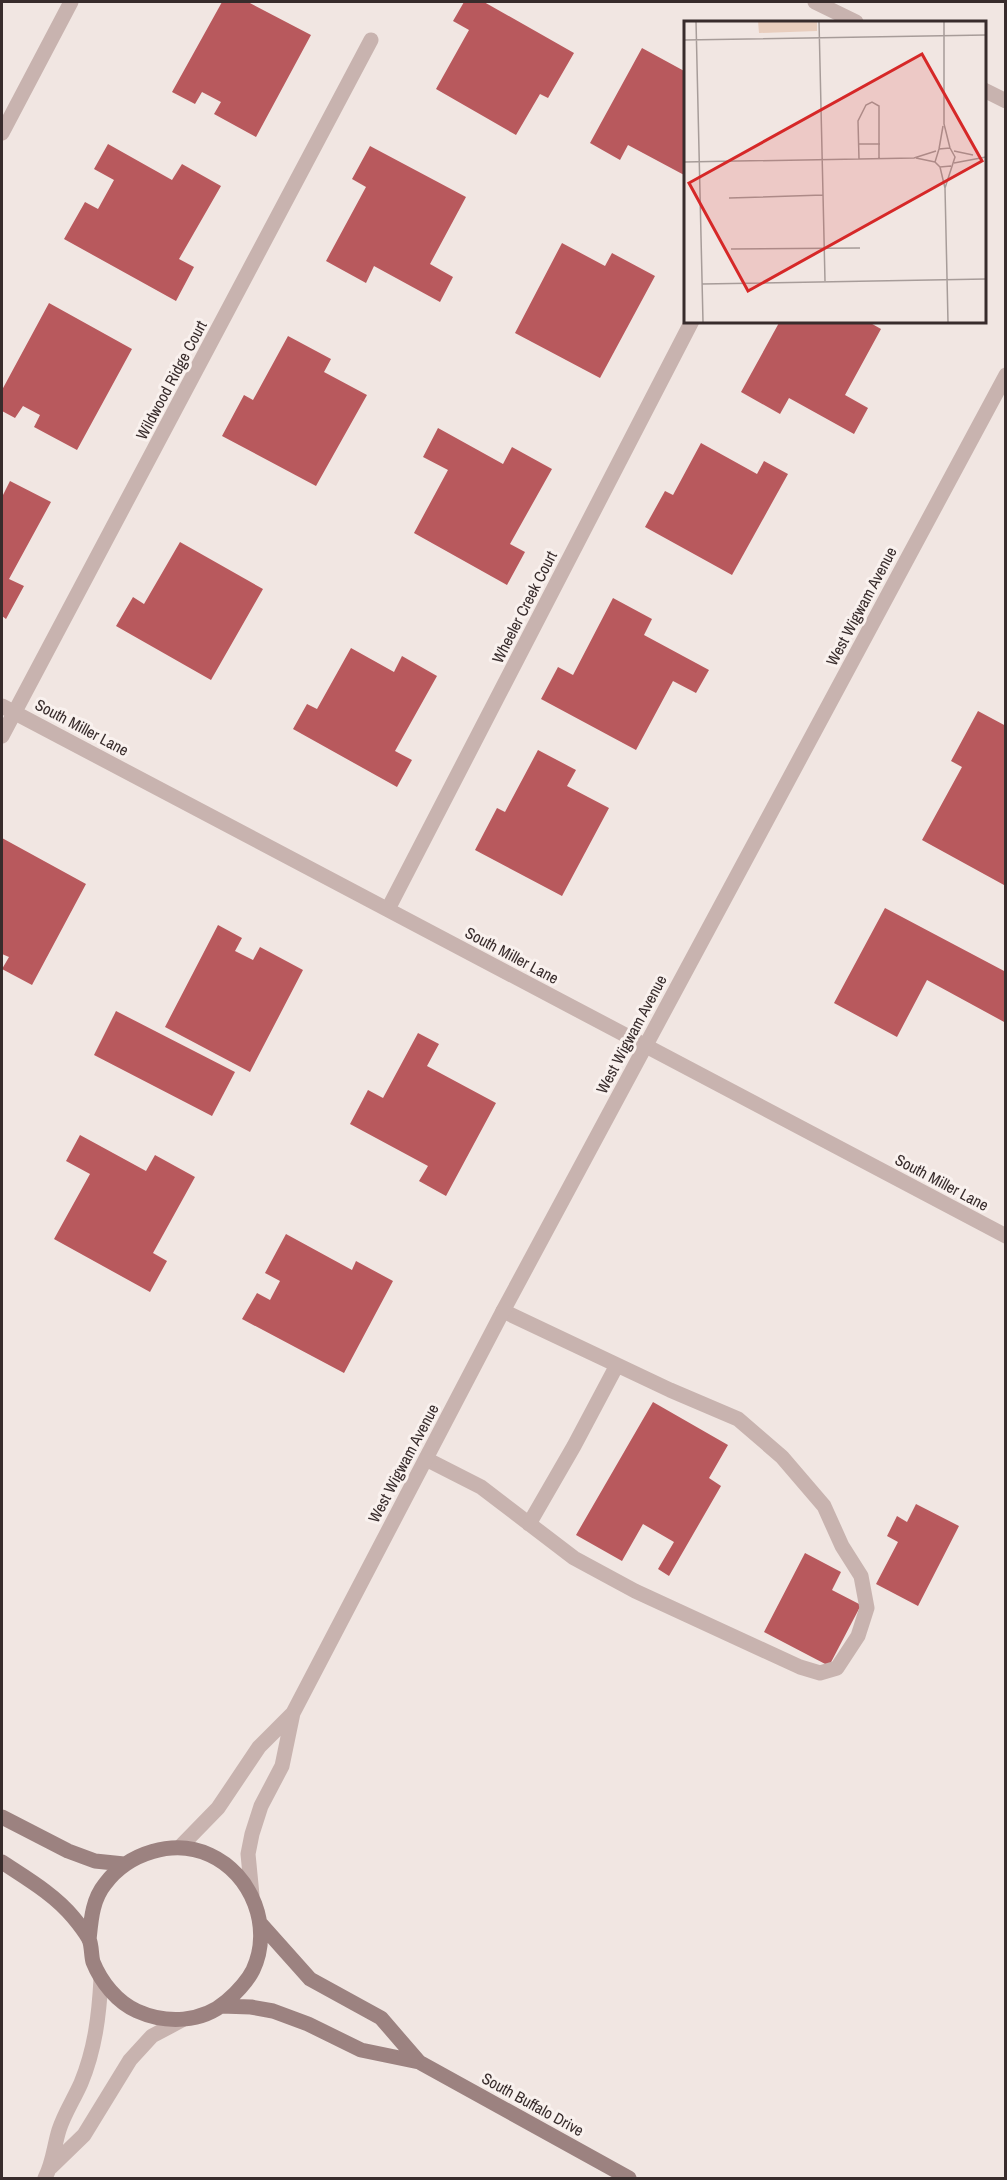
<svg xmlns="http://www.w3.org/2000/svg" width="1007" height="2180" font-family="'Archivo Narrow',sans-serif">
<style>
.building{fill:#b8595d}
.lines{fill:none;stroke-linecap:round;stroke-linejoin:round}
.service{stroke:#c8b3af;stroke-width:15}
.minor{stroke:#c8b3af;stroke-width:15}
.tertiary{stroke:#c8b3af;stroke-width:15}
.secondary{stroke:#9c8280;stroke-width:15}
.labels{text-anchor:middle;stroke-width:6;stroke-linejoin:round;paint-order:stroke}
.street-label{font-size:16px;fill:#382c2c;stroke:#f9f1ee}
.inset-road{fill:none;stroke:#a79c99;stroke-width:1.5}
.view{fill:#d62828;fill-opacity:0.15;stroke:#d62828;stroke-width:3}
.inset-edge{fill:none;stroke:#382c2c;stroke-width:3}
</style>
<rect width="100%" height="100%" fill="#f1e6e2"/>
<path class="building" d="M 222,2 L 248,2 L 311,35 L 256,137 L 214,114 L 221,102 L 202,92 L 195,104 L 172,92 Z
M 464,2 L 484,2 L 574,53 L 548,98 L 540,94 L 516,135 L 436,89 L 469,30 L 453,21 Z
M 642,48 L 686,72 L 686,176 L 628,145 L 620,160 L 590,143 Z
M 108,144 L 172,180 L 182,164 L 221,186 L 179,259 L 194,267 L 176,301 L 64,239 L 85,202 L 98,209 L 114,180 L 94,169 Z
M 370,146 L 466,197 L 430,264 L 453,277 L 440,302 L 374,266 L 366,283 L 326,261 L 366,187 L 352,179 Z
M 562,243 L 605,266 L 612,253 L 655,276 L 600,378 L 515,333 Z
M 49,303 L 132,349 L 77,450 L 34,427 L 40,415 L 23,406 L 15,418 L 2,411 L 2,390 Z
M 780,321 L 867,321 L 881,329 L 845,395 L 868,408 L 854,434 L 789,398 L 780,414 L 741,392 Z
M 288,336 L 331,359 L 324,372 L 367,395 L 316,486 L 222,436 L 244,395 L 253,400 Z
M 438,428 L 503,464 L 512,447 L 552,469 L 510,544 L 525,552 L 507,585 L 414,533 L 448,470 L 423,457 Z
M 701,443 L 757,474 L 764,461 L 788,474 L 732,575 L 645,527 L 665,491 L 673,495 Z
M 10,481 L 51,502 L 9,579 L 24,586 L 6,619 L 2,616 L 2,497 Z
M 180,542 L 263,589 L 211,680 L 116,626 L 133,597 L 144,604 Z
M 613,598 L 652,619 L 644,635 L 709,670 L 696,693 L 673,681 L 636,750 L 541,699 L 558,667 L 573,675 Z
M 351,648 L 394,672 L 402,656 L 437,676 L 395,751 L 412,760 L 397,787 L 293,729 L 307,704 L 317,709 Z
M 978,711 L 1006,726 L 1004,885 L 922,840 L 962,767 L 951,761 Z
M 538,750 L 576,770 L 567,786 L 609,808 L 562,896 L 475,850 L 497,808 L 505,812 Z
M 2,838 L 86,884 L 32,985 L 2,969 L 9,957 L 2,954 Z
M 885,908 L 1006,972 L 1006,1023 L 927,980 L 897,1037 L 834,1003 Z
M 218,925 L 242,938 L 235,951 L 253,960 L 260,947 L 303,970 L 250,1072 L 165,1027 Z
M 116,1011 L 235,1072 L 212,1116 L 94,1055 Z
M 418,1033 L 439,1044 L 427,1066 L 496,1103 L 446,1196 L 419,1181 L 428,1166 L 350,1124 L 368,1090 L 383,1098 Z
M 80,1135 L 146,1171 L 155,1155 L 195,1177 L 153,1253 L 167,1261 L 150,1292 L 54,1239 L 90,1174 L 66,1161 Z
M 286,1234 L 352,1270 L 356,1261 L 393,1281 L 344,1373 L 242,1319 L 257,1293 L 270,1300 L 280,1281 L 265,1273 Z
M 653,1402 L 728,1445 L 709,1478 L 721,1486 L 669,1576 L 658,1569 L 674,1542 L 643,1524 L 622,1561 L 576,1535 Z
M 916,1504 L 959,1526 L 918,1606 L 876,1584 L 898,1542 L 887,1536 L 897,1516 L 907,1522 Z
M 805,1553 L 841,1572 L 832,1590 L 861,1605 L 829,1666 L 764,1632 Z"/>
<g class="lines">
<path class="service" d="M 426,1459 L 481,1487 L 574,1558 L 635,1591 L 800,1667 L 820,1673 L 837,1668 L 858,1636 L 867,1608 L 861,1576 L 842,1546 L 824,1506 L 782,1457 L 738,1419 L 670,1390 L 503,1311
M 529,1524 L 574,1446 L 617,1365"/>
<path class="minor" d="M 815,2 L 856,22
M 984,90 L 1006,101
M 2,133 L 71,2
M 2,706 L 1006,1236
M 2,736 L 371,40
M 388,909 L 692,321"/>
<path class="tertiary" d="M 180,1847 L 218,1808 L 259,1747 L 293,1713
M 252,1895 L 248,1854 L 252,1834 L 261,1806 L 282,1766 L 293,1713 L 503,1311 L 1006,375
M 51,2167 L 84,2135 L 130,2060 L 152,2036 L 182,2020
M 45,2178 C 53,2163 54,2146 59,2130 C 64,2114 74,2099 81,2083 C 95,2049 99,2016 101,1979"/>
<path class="secondary" d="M 2,1817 L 68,1851 L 95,1861 L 124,1864
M 2,1862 C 26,1878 54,1894 73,1917 C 78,1923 85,1932 89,1939 C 92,1946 91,1955 93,1962 C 101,1982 117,2002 137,2011 C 166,2024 202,2023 227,2001 C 237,1992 247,1982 253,1970 C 273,1928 252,1874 210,1855 C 174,1838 128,1853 105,1884 C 92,1900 91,1921 89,1940
M 260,1923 L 310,1979 L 381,2018 L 419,2062
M 221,2006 L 251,2007 L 273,2011 L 308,2024 L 361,2050 L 419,2062 L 629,2178"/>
</g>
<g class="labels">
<g class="street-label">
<text transform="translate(171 380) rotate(-62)" y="6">Wildwood Ridge Court</text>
<text transform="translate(861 606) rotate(-62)" y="6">West Wigwam Avenue</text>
<text transform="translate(524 607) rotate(-63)" y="6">Wheeler Creek Court</text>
<text transform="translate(82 727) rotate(28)" y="6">South Miller Lane</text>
<text transform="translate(512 955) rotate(28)" y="6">South Miller Lane</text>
<text transform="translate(631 1034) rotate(-62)" y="6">West Wigwam Avenue</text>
<text transform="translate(942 1182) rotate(28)" y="6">South Miller Lane</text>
<text transform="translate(403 1463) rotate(-62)" y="6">West Wigwam Avenue</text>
<text transform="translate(533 2104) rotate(29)" y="6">South Buffalo Drive</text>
</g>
</g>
<g transform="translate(684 21)">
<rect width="302" height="302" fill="#f1e6e2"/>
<path d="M 74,0 L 133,0 L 133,10 L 75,12 Z" fill="#e8cdbd"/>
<path class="inset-road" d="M 12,0 L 19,301M 135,0 L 141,260M 260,0 L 260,103 L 266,127M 0,19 L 302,14M 174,123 L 196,123M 255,128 L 259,105M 270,130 L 289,134M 232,137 L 251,141M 175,138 L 174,100 L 182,84 L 188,81 L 195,85 L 195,138M 0,141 L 230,137 L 252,130M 270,142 L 302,136M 256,146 L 261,167 L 264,301M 261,167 L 271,136 L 266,127 L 255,128 L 251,141 L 256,146 L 267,145M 45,177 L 139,174M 47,228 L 176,227M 18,263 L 302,258"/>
<path class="view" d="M 238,33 L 298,140 L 64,270 L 5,162 Z"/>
<rect width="302" height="302" class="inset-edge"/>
</g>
<rect width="1007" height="2180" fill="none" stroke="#382c2c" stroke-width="6"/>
</svg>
